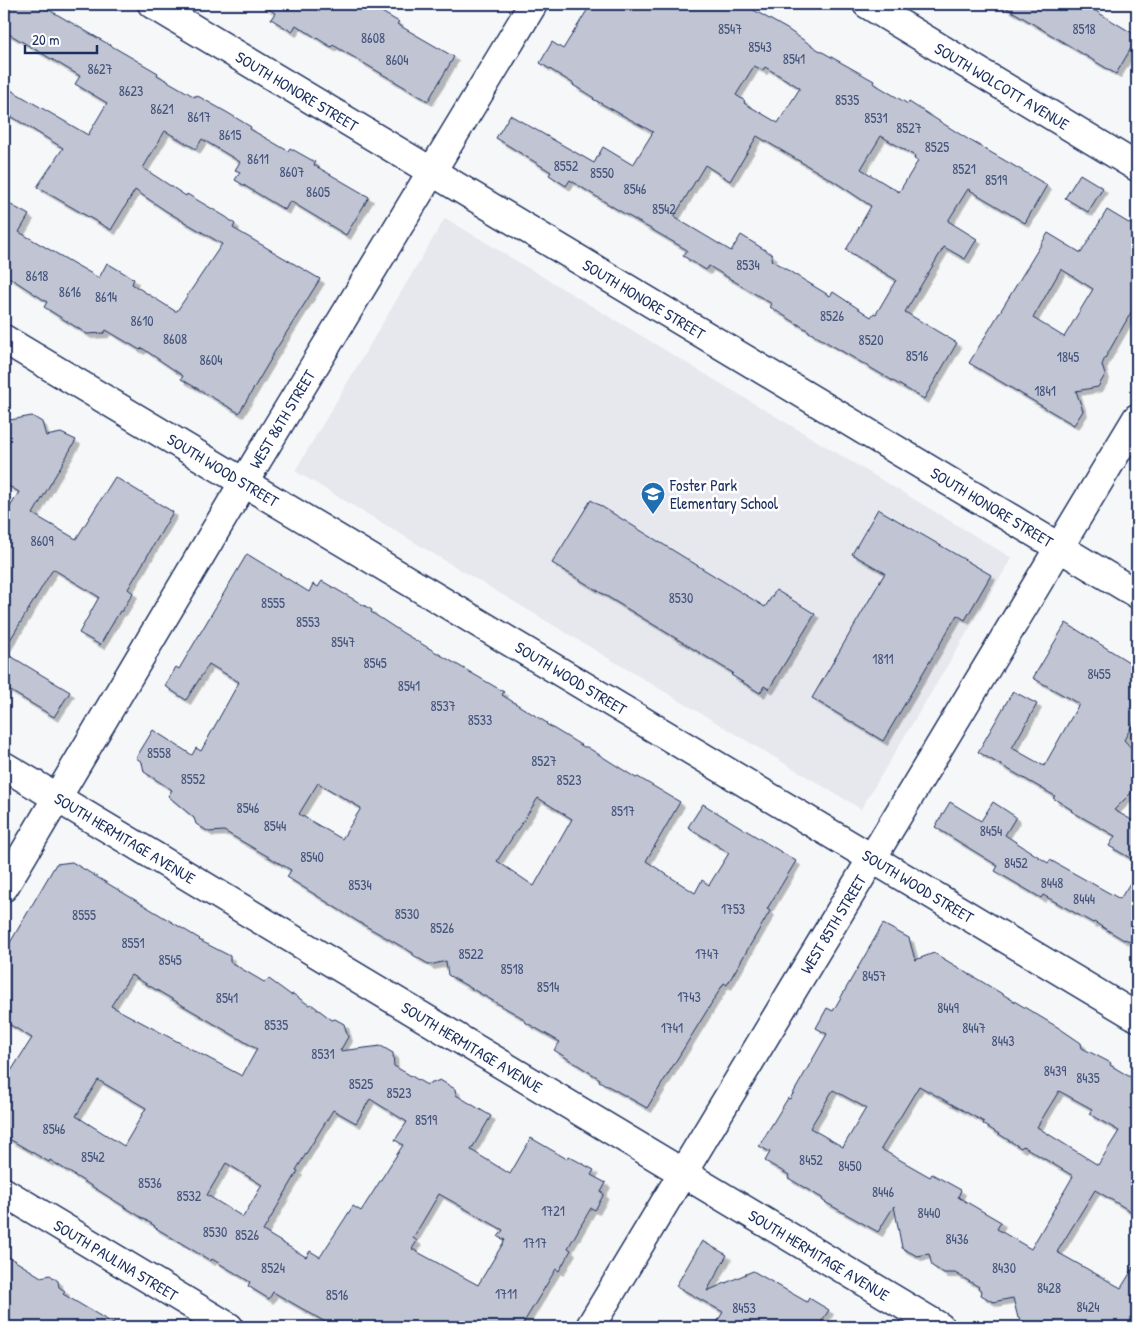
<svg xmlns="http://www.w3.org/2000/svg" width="1141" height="1331" font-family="'Patrick Hand',sans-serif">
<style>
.built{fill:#e6e8ee}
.building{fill:#c0c4d3;stroke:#1b2f5e;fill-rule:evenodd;filter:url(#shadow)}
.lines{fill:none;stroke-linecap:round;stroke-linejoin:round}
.minor-casing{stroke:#1b2f5e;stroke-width:31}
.minor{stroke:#fff;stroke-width:28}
.labels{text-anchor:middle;stroke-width:5;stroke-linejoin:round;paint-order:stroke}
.number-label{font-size:14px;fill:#44547b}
.street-label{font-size:16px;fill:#1b2f5e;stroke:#fff}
.poi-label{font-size:16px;fill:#1b2f5e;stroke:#fff;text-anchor:start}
</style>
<defs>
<filter id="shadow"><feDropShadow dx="4.5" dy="4.5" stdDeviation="0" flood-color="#0004"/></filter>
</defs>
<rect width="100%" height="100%" fill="#f6f7f9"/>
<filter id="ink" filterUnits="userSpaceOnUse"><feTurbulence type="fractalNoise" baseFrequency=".02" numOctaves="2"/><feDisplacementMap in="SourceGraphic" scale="10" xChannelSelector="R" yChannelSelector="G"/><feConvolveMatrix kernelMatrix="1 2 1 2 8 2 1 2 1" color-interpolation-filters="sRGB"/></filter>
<g filter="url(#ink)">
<path class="built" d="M 445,218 L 1012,558 L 861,809 L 295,471 Z"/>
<path class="building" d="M 4,4 L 39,4 L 134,59 L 158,73 L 157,75 L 195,97 L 196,95 L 228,113 L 251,127 L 250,129 L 288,151 L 290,148 L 315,162 L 314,165 L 369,197 L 346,235 L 290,201 L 285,210 L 235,180 L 240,172 L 235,170 L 240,162 L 202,139 L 196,149 L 165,131 L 143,168 L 186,196 L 187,194 L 226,217 L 235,224 L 233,228 L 320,279 L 270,359 L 271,359 L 239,413 L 181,379 L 183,376 L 142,348 L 140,350 L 106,330 L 104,333 L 87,334 L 44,307 L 47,302 L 4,274 L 4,201 L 29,215 L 19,232 L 99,278 L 107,263 L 134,279 L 132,284 L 175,311 L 177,311 L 222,244 L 166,211 L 135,190 L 111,230 L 37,187 L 63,148 L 4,112 L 4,86 L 88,135 L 107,103 L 75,84 L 80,76 L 4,31 Z
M 261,4 L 368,4 L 399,22 L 397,24 L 454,57 L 428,101 L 333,45 L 331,47 L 296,25 L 292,32 L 271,19 L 275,13 Z
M 591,4 L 743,4 L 787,29 L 817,49 L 874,81 L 873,83 L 908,104 L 909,102 L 966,138 L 1047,185 L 1025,223 L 968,189 L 948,221 L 977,239 L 965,259 L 944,247 L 905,312 L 957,343 L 924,399 L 809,332 L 809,331 L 770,307 L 772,304 L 709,266 L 706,270 L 683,256 L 687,250 L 613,207 L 570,180 L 566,186 L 549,175 L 551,172 L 496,138 L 510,115 L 594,163 L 603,147 L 633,165 L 653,132 L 593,99 L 594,98 L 573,85 L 574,84 L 540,63 L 552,42 L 563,49 ZM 754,66 L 763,70 L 765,67 L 800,88 L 778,123 L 744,103 L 745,101 L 736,95 ZM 757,136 L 835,182 L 871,206 L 846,250 L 896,280 L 876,314 L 874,313 L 871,317 L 833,292 L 830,296 L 771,260 L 773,255 L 741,235 L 731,251 L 674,217 L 705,165 L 730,181 ZM 881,136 L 915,156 L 914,159 L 918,161 L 899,192 L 861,169 Z
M 1000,4 L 1084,4 L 1137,36 L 1137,38 L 1116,74 Z
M 1080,174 L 1103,188 L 1088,212 L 1065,198 Z
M 1107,210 L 1137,228 L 1137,302 L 1104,360 L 1102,365 L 1105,375 L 1098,387 L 1076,391 L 1083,411 L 1074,425 L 969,363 L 1048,233 L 1081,253 ZM 1061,269 L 1093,289 L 1064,337 L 1033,318 Z
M 32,416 L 42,422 L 46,436 L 61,433 L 76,440 L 33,514 L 76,539 L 115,477 L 173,512 L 128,589 L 133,593 L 122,611 L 120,611 L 100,645 L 79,633 L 99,597 L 53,569 L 4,650 L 4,517 L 19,492 L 4,483 L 4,421 Z
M 591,500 L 765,607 L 776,590 L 815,614 L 769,689 L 764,686 L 760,693 L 731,675 L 733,673 L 552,563 Z
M 878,509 L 991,575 L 965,620 L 957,615 L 883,741 L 812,698 L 885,573 L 852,554 Z
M 247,554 L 309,592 L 313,584 L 318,587 L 322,581 L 372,610 L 371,612 L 403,633 L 504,692 L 502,695 L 547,723 L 546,724 L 584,747 L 587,747 L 636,778 L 638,777 L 680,802 L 646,861 L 695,893 L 702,880 L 709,885 L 729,853 L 688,827 L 703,804 L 796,861 L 767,909 L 770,911 L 727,985 L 724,983 L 647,1108 L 599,1081 L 600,1079 L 554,1050 L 560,1042 L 525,1022 L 521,1017 L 448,975 L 446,961 L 430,965 L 413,955 L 413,953 L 357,921 L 287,877 L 291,870 L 224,831 L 209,832 L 196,824 L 194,818 L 168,796 L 172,790 L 144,772 L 142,762 L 136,758 L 153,730 L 192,755 L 196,748 L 201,751 L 239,682 L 209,664 L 186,700 L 165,686 L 176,667 L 179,669 ZM 318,783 L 361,808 L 342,839 L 299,814 ZM 538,798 L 572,819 L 534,886 L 497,861 Z
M 1066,623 L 1137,667 L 1137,717 L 1124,740 L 1137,754 L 1137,787 L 1114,810 L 1137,823 L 1137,862 L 1109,846 L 1115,836 L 1071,811 L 1072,810 L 1053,798 L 1055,796 L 978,752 L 1013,691 L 1037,704 L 1012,748 L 1044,766 L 1079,704 L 1033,678 Z
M 4,652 L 70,692 L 54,717 L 4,687 Z
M 950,802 L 981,821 L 993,802 L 1016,817 L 1005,835 L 1048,863 L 1050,860 L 1120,899 L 1137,872 L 1137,946 L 1125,939 L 1124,940 L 1094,922 L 1093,923 L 1043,895 L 1041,898 L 995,871 L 998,866 L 935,827 Z
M 72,862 L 200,939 L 199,940 L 230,956 L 230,962 L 264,982 L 269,979 L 291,995 L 293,994 L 309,1005 L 311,1004 L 332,1020 L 335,1019 L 344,1024 L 348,1037 L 340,1051 L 381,1046 L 393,1053 L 394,1066 L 427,1085 L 440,1080 L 455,1089 L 456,1095 L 491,1116 L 471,1150 L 510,1174 L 531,1138 L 567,1159 L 568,1156 L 594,1170 L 591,1175 L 606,1183 L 601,1192 L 604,1194 L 595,1210 L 591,1208 L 568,1248 L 571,1250 L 559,1271 L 556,1269 L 521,1327 L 334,1327 L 273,1292 L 269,1299 L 248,1286 L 250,1282 L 212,1259 L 211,1261 L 154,1227 L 155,1226 L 50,1160 L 49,1162 L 4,1136 L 4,1082 L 32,1038 L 4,1021 L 4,953 L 56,864 ZM 131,975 L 257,1049 L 242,1076 L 111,1006 ZM 98,1080 L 146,1108 L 124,1146 L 76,1116 ZM 370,1099 L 407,1122 L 395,1140 L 403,1145 L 361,1211 L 353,1206 L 320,1257 L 310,1251 L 306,1257 L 263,1231 L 298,1171 L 296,1170 L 333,1110 L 356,1123 ZM 226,1163 L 262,1185 L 243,1217 L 207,1195 ZM 439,1194 L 503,1230 L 498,1237 L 505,1240 L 478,1285 L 412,1249 L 417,1241 L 413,1238 Z
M 883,924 L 909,938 L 915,960 L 934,953 L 1059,1028 L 1081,1043 L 1082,1048 L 1111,1063 L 1110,1065 L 1137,1081 L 1137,1215 L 1095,1190 L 1057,1252 L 1121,1288 L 1137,1262 L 1137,1327 L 1033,1327 L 1018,1318 L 1013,1298 L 993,1302 L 981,1295 L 982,1291 L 978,1288 L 979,1287 L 955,1273 L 944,1273 L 932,1266 L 929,1254 L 917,1256 L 902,1248 L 894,1206 L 878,1232 L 823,1201 L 822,1198 L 788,1178 L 789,1175 L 765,1161 L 770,1152 L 759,1146 L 788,1098 L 790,1099 L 827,1034 L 816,1028 L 827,1008 L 833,1011 ZM 919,1086 L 984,1122 L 983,1124 L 1021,1148 L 1023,1146 L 1073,1176 L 1031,1249 L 997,1229 L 1001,1222 L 958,1197 L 961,1190 L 932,1174 L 930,1177 L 881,1149 ZM 833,1090 L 866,1108 L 843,1147 L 810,1128 ZM 1059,1091 L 1092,1109 L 1089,1114 L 1119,1131 L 1098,1165 L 1037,1127 Z
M 702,1241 L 727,1255 L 707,1291 L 753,1271 L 807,1302 L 809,1298 L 829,1310 L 818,1327 L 714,1327 L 723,1312 L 676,1286 Z
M 4,1254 L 41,1277 L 50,1275 L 58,1281 L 59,1287 L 65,1291 L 63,1294 L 119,1327 L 4,1327 Z"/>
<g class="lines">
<defs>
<path id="minor" d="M 152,4 L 1137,594
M 867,4 L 1137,167
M 4,339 L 1137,1017
M 4,766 L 940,1327
M 4,887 L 244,482 L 533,4
M 4,1192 L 229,1327
M 590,1327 L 1137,418"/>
</defs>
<use href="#minor" class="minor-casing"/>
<use href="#minor" class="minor"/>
</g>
</g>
<defs>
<symbol id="school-pin" viewBox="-11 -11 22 30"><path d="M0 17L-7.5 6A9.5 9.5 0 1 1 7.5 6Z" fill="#1f6fb2" stroke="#fff"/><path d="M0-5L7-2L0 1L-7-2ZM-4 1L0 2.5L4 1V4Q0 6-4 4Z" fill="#fff"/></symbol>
</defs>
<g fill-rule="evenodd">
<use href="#school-pin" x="639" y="480" width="28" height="38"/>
</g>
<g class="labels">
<g class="number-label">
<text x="730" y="34">8547</text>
<text x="1084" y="34">8518</text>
<text x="373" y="43">8608</text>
<text x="760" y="52">8543</text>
<text x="794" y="64">8541</text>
<text x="397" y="65">8604</text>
<text x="100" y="74">8627</text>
<text x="131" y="96">8623</text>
<text x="847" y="105">8535</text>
<text x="162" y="114">8621</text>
<text x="199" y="122">8617</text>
<text x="876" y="123">8531</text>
<text x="909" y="133">8527</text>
<text x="230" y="140">8615</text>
<text x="937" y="152">8525</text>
<text x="258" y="164">8611</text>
<text x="566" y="171">8552</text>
<text x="964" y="174">8521</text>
<text x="292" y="177">8607</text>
<text x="602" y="178">8550</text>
<text x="996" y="185">8519</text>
<text x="635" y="194">8546</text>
<text x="318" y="197">8605</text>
<text x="664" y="214">8542</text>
<text x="748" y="270">8534</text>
<text x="37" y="281">8618</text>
<text x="70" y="297">8616</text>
<text x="106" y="302">8614</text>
<text x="832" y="321">8526</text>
<text x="142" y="326">8610</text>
<text x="175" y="344">8608</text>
<text x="871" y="345">8520</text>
<text x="917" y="361">8516</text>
<text x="1068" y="362">1845</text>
<text x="211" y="365">8604</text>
<text x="1045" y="396">1841</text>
<text x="42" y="546">8609</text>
<text x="681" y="603">8530</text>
<text x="273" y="608">8555</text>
<text x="308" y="627">8553</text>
<text x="343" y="647">8547</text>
<text x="883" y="664">1811</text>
<text x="375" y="668">8545</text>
<text x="1099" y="679">8455</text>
<text x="409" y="691">8541</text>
<text x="443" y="711">8537</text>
<text x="480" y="725">8533</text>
<text x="159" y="758">8558</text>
<text x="544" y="766">8527</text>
<text x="193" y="784">8552</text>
<text x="569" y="785">8523</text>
<text x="248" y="813">8546</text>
<text x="623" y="816">8517</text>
<text x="275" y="831">8544</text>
<text x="991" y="836">8454</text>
<text x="312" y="862">8540</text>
<text x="1016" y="868">8452</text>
<text x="1052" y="888">8448</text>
<text x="360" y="890">8534</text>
<text x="1084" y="904">8444</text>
<text x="733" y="914">1753</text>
<text x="407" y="919">8530</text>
<text x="84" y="920">8555</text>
<text x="442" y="933">8526</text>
<text x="133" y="948">8551</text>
<text x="471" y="959">8522</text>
<text x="707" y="959">1747</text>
<text x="170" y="965">8545</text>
<text x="512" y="974">8518</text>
<text x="874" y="981">8457</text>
<text x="548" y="992">8514</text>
<text x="689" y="1002">1743</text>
<text x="227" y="1003">8541</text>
<text x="948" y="1013">8449</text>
<text x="276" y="1030">8535</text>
<text x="672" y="1033">1741</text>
<text x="974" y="1033">8447</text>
<text x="1003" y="1046">8443</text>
<text x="323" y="1059">8531</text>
<text x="1055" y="1076">8439</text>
<text x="1088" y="1083">8435</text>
<text x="361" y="1089">8525</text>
<text x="399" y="1098">8523</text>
<text x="426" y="1125">8519</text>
<text x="54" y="1134">8546</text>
<text x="93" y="1162">8542</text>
<text x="811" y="1165">8452</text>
<text x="850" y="1171">8450</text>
<text x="150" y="1188">8536</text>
<text x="883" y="1197">8446</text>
<text x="189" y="1201">8532</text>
<text x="553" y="1216">1721</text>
<text x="929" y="1218">8440</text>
<text x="215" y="1237">8530</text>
<text x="247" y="1240">8526</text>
<text x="957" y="1244">8436</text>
<text x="535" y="1248">1717</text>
<text x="273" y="1273">8524</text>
<text x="1004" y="1273">8430</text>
<text x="1049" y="1293">8428</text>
<text x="506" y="1299">1711</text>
<text x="337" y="1300">8516</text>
<text x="1088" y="1312">8424</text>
<text x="744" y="1313">8453</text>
</g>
<g class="street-label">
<text transform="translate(1002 86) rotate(31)" y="6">SOUTH WOLCOTT AVENUE</text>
<text transform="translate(297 91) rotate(31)" y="6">SOUTH HONORE STREET</text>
<text transform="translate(644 299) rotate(31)" y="6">SOUTH HONORE STREET</text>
<text transform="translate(282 419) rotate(-59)" y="6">WEST 86TH STREET</text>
<text transform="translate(223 470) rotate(31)" y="6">SOUTH WOOD STREET</text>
<text transform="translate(992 507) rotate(31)" y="6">SOUTH HONORE STREET</text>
<text transform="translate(571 678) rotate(31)" y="6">SOUTH WOOD STREET</text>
<text transform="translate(125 838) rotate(31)" y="6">SOUTH HERMITAGE AVENUE</text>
<text transform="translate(918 886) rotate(31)" y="6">SOUTH WOOD STREET</text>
<text transform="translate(833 924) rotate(-59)" y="6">WEST 85TH STREET</text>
<text transform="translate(472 1047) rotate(31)" y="6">SOUTH HERMITAGE AVENUE</text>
<text transform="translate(819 1255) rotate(31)" y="6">SOUTH HERMITAGE AVENUE</text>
<text transform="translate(116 1260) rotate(31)" y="6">SOUTH PAULINA STREET</text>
</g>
<g class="poi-label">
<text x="670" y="491">Foster Park<tspan x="670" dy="18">Elementary School</tspan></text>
</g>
</g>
<rect width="1141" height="1331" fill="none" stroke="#fff" stroke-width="20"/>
<rect x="10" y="10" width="1121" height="1311" fill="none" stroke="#1b2f5e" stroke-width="2" filter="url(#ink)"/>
<path d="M25 45v8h72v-8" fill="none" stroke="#1b2f5e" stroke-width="2.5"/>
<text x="32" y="45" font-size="15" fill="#1b2f5e" stroke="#ffffff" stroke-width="4" paint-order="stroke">20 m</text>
</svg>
